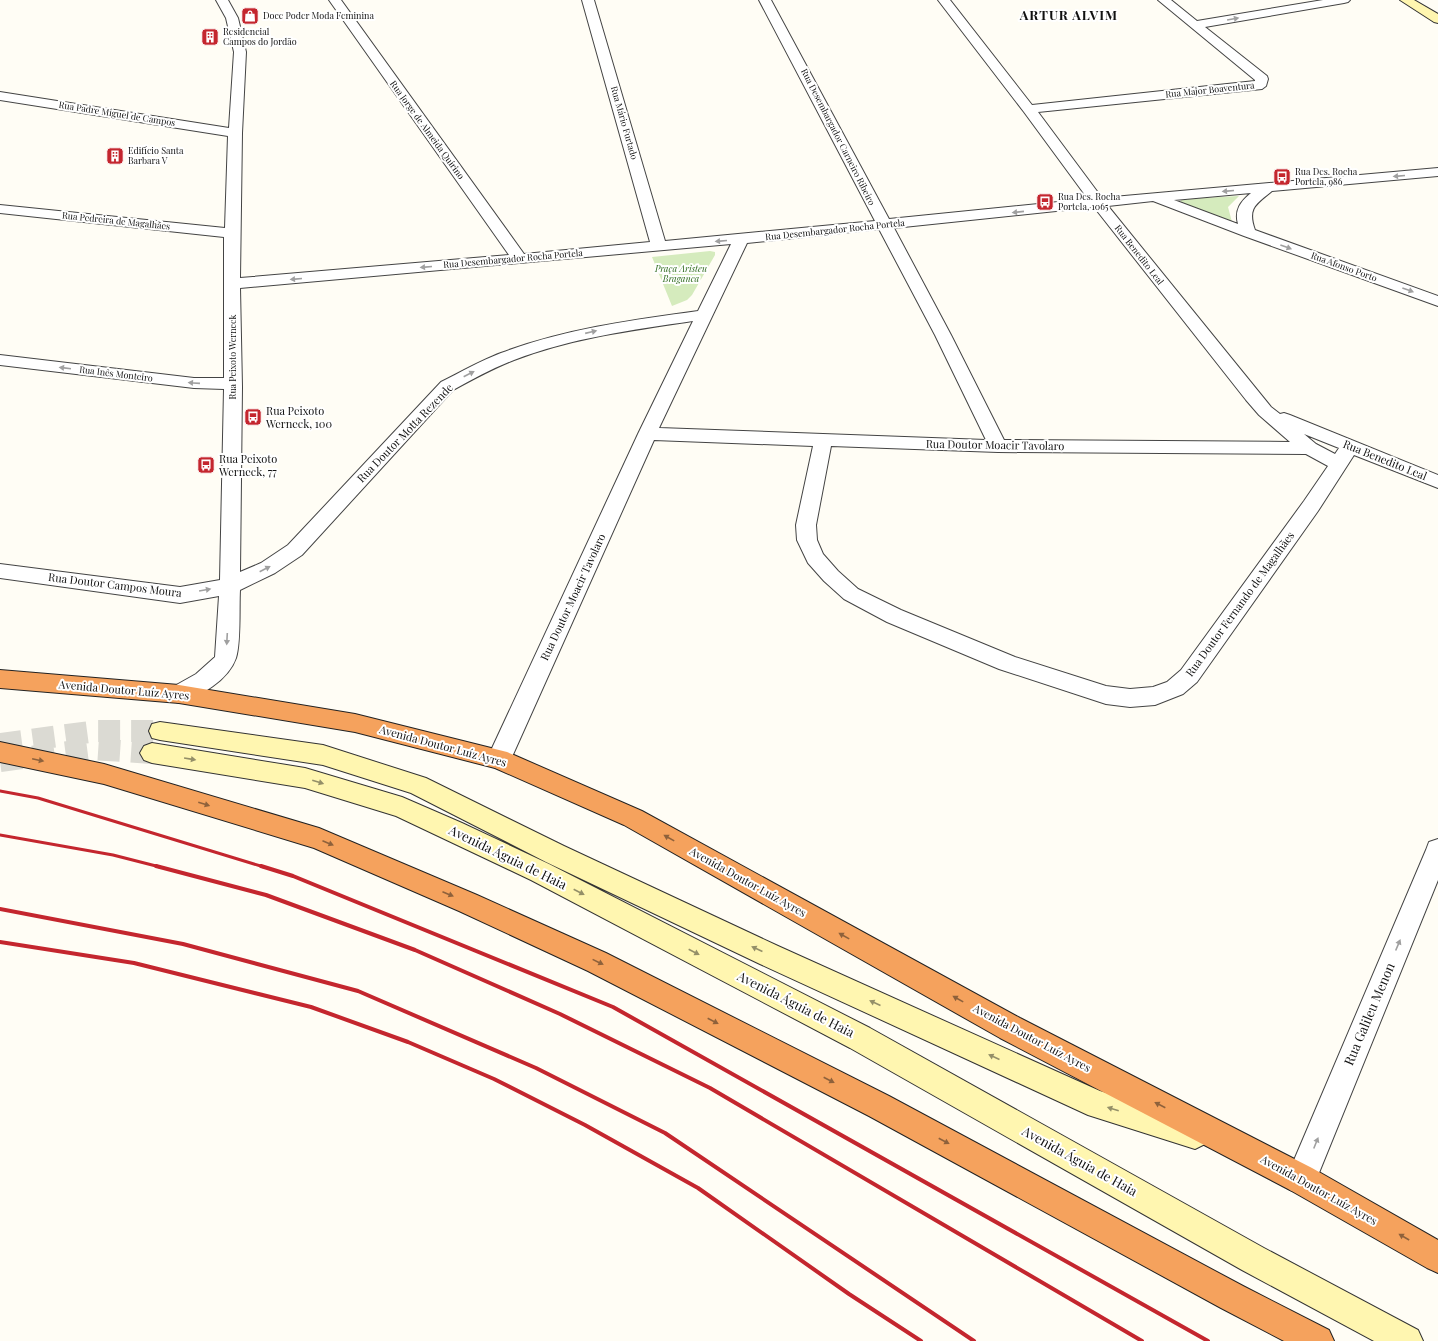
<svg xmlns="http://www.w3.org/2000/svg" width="1438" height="1341" font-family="'Playfair Display',serif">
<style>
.green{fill:#d5ebbd}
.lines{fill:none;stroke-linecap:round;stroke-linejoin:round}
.secondary-tunnel{stroke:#dbdad3;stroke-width:22;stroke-dasharray:22 11;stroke-linecap:butt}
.street-casing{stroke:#444;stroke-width:2}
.secondary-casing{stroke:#333;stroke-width:2}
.highway-casing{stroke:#222;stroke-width:2}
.street{fill:#fff;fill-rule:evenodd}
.secondary{fill:#fff6b0;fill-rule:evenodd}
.highway{fill:#f5a25d;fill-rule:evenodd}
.rail-far1{stroke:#c4262e;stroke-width:3}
.rail{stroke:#c4262e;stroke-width:4}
.oneway{fill:#a0a0a0}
.oneway2{fill:#948f68}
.oneway3{fill:#8e613b}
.labels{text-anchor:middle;stroke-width:4;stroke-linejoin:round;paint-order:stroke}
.far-poi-label{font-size:9px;fill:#111;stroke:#fff;text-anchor:start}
.far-street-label{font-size:9px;fill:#111;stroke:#fff}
.far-park-label{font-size:9px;font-style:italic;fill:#2f6b1f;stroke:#fff}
.poi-label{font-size:11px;fill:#111;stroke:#fff;text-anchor:start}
.street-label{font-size:11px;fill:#111;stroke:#fff}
.far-district-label{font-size:13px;font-weight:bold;letter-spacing:1px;fill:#111;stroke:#fff}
.near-street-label{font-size:13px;fill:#111;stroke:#fff}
</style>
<rect width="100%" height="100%" fill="#fffdf5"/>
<path class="green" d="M 1239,196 L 1228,207 L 1232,222 L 1181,204 L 1180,202 L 1182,199 Z
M 710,251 L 715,252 L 715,255 L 692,295 L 687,300 L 672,306 L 652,257 Z"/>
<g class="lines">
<path class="secondary-tunnel" d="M 0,744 L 97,731 L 160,731
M 0,761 L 92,749 L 152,753"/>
<defs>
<path id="street" d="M 216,0 L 228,0 L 238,18 L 246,52 L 242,133 L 240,278 L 509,255 L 329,0 L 341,0 L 524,254 L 650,242 L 582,0 L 594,0 L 665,241 L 875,221 L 759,0 L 771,0 L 889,219 L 1088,199 L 1024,112 L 938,0 L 950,0 L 1032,105 L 1255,81 L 1255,80 L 1158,0 L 1171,0 L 1197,21 L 1323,0 L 1350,0 L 1348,2 L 1344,3 L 1205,27 L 1267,76 L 1268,79 L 1266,86 L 1262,89 L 1038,112 L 1102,198 L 1438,168 L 1438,176 L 1272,191 C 1256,204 1247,208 1255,230 L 1438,296 L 1438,306 L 1244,236 L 1153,201 L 1108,206 L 1271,407 L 1280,414 L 1284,413 L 1290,415 L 1438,475 L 1438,488 L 1354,455 L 1318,511 L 1197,682 L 1183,694 L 1155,705 L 1130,707 L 1106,704 L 999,669 L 887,622 L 844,599 L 824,581 L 808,563 L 797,540 L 796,525 L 813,446 L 654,440 L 511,759 L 507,766 L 499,769 L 491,766 L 487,759 L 638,434 L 693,321 C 632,330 571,338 514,360 C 493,368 473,379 453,390 L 302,555 L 275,573 L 240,590 C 239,608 241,643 236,658 C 228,681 200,696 179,703 L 171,700 L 168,694 L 171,688 L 196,674 L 215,657 L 219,596 L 180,603 L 0,578 L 0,564 L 180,587 L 220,580 L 224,389 L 194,388 L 0,365 L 0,355 L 194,378 L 224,378 L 224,237 L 0,213 L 0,205 L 225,228 L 228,136 L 0,100 L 0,92 L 229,128 L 234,52 L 226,18 ZM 1251,193 C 1241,201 1234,210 1238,224 L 1174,200 ZM 1094,207 L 1246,400 L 1259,415 L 1290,442 L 1004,440 L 951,335 L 894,228 ZM 879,229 L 935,335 L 986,440 L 659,428 L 747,243 ZM 731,244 L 698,311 C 632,320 564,329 501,353 C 480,361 461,372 441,382 L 288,545 L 261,563 L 240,572 L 242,387 L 240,288 ZM 1304,434 L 1339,448 L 1335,454 L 1316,444 ZM 831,446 L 998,452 L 1306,454 L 1328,466 L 1304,501 L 1181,670 L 1167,682 L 1153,687 L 1130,689 L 1106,686 L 1015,657 L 901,610 L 858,589 L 838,571 L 823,554 L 817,540 L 816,525 Z
M 1438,839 L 1438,880 L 1312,1190 L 1301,1194 L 1290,1190 L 1286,1179 L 1426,850 L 1429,842 Z"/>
<path id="secondary" d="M 1400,0 L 1414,0 L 1438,14 L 1438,23 L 1434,22 Z
M 160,722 L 323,745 L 426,778 L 564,846 L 778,946 L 1100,1091 L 1205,1124 L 1210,1134 L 1205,1144 L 1195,1149 L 1088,1115 L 760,964 L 546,862 L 411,793 L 323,765 L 160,740 L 152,738 L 149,731 L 152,724 Z
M 152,743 L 305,768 L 402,797 L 462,823 L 549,864 L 870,1028 L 1264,1248 L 1418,1330 L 1423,1341 L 1374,1341 L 1242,1270 L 850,1048 L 531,880 L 396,816 L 305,788 L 152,763 L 144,760 L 140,753 L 144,746 Z"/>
<path id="highway" d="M 0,670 L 179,685 L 355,714 L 507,752 L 642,811 L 1020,1018 L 1312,1168 L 1438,1240 L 1438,1273 L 1427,1268 L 1290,1190 L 1000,1038 L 624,825 L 495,768 L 355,732 L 179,703 L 0,688 Z
M 0,742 L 104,764 L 319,828 L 477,895 L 606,953 L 889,1096 L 1243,1286 L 1329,1330 L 1334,1341 L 1284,1341 L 1221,1308 L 869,1116 L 588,971 L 459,911 L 314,848 L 104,784 L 0,762 Z"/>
</defs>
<use href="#street" class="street-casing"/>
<use href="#secondary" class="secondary-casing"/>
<use href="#highway" class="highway-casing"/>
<use href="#street" class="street"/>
<use href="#secondary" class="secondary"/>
<use href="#highway" class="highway"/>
<path class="rail-far1" d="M 0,791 L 38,798 L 264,867
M 0,835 L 113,855 L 160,867"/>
<path class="rail" d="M 156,866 L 266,895 L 415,950 L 560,1014 L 710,1088 L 1142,1341
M 261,866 L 293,876 L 613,1007 L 1208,1341
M 0,909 L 183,944 L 358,991 L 536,1068 L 665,1133 L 974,1341
M 0,942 L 134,963 L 311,1007 L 408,1042 L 494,1079 L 585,1125 L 698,1188 L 849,1294 L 921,1341"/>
</g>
<defs><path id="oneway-solid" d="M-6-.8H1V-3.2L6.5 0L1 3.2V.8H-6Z"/></defs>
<g class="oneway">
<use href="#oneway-solid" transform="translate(1233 19) rotate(-10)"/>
<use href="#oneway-solid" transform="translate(1399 176) rotate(175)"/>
<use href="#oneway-solid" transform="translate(1228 191) rotate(175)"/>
<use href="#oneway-solid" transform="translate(1018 212) rotate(174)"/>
<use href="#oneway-solid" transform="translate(721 241) rotate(175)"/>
<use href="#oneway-solid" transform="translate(1286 247) rotate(20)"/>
<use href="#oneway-solid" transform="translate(426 267) rotate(175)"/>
<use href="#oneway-solid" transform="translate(296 279) rotate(175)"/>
<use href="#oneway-solid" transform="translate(1408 290) rotate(20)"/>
<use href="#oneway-solid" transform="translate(591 332) rotate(-13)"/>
<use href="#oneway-solid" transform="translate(65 368) rotate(-173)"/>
<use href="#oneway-solid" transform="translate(469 374) rotate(-27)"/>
<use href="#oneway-solid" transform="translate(194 383) rotate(-176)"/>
<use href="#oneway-solid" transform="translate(265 569) rotate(-27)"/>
<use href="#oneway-solid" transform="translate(205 590) rotate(-10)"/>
<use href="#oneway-solid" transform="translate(227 639) rotate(93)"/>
<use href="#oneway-solid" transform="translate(1398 945) rotate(-67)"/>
<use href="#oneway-solid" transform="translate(1316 1143) rotate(-68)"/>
</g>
<g class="oneway2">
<use href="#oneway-solid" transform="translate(190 759) rotate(9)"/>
<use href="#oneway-solid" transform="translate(318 782) rotate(17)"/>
<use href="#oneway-solid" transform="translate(579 892) rotate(27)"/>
<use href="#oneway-solid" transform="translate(757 949) rotate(-155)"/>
<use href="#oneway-solid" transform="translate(694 952) rotate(27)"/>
<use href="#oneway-solid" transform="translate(875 1003) rotate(-156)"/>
<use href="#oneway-solid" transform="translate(994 1057) rotate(-156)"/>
<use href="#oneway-solid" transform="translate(1113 1109) rotate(-163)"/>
</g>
<g class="oneway3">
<use href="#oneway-solid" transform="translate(38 760) rotate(12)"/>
<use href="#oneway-solid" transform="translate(204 804) rotate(17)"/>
<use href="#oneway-solid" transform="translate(669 838) rotate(-151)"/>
<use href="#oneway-solid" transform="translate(328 843) rotate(23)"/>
<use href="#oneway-solid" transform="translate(448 894) rotate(23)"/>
<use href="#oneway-solid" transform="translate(844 936) rotate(-151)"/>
<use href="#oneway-solid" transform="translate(598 962) rotate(26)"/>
<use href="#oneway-solid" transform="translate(958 999) rotate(-151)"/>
<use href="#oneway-solid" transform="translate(713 1021) rotate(27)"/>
<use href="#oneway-solid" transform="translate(829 1080) rotate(27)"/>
<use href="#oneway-solid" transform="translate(1160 1105) rotate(-153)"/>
<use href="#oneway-solid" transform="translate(944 1141) rotate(28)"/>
<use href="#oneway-solid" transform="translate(1404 1237) rotate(-150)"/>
</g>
<defs>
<symbol id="shop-square" viewBox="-11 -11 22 22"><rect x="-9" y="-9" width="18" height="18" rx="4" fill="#c4262e" stroke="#fff"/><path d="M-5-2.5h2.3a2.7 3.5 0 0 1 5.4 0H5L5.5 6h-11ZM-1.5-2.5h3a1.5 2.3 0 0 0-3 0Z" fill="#fff"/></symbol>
<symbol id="building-square" viewBox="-11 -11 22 22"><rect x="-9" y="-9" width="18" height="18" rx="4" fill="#c4262e" stroke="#fff"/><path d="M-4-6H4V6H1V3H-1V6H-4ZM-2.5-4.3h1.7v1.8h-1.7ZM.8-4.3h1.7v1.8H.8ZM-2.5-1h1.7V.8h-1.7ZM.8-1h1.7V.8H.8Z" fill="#fff"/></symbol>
<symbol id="bus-square" viewBox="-11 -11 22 22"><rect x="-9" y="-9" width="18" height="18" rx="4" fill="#c4262e" stroke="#fff"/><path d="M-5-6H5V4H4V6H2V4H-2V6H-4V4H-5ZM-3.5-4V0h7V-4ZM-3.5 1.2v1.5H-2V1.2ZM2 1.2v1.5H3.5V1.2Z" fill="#fff"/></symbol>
</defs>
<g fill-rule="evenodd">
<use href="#shop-square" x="240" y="6" width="20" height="20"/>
<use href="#building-square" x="200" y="27" width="20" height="20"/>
<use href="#building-square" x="105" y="146" width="20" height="20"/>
<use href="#bus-square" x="1272" y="167" width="20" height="20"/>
<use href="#bus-square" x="1035" y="192" width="20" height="20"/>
<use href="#bus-square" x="243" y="407" width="20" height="20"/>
<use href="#bus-square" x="196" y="455" width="20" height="20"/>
</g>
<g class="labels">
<g class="far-poi-label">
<text x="263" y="19">Doce Poder Moda Feminina</text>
<text x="223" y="35">Residencial<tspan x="223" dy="10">Campos do Jordão</tspan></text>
<text x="128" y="154">Edifício Santa<tspan x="128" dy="10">Barbara V</tspan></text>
<text x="1295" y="175">Rua Des. Rocha<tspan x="1295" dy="10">Portela, 986</tspan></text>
<text x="1058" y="200">Rua Des. Rocha<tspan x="1058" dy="10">Portela, 1065</tspan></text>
</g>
<g class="far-street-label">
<text transform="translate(1210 90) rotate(-6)" y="3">Rua Major Boaventura</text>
<text transform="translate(117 114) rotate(9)" y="3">Rua Padre Miguel de Campos</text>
<text transform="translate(624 123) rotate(74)" y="3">Rua Mário Furtado</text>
<text transform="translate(427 130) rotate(54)" y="3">Rua Jorge de Almeida Quirino</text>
<text transform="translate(838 137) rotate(63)" y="3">Rua Desembargador Carneiro Ribeiro</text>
<text transform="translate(116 221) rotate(6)" y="3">Rua Pedreira de Magalhães</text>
<text transform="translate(835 230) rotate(-6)" y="3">Rua Desembargador Rocha Portela</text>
<text transform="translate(1139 255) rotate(52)" y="3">Rua Benedito Leal</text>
<text transform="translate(513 259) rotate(-5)" y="3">Rua Desembargador Rocha Portela</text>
<text transform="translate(1344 267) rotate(20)" y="3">Rua Afonso Porto</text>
<text transform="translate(233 357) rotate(-90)" y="3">Rua Peixoto Werneck</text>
<text transform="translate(116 374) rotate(7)" y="3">Rua Inês Monteiro</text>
</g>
<g class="far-park-label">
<text x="681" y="272">Praça Aristeu<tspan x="681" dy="10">Braganca</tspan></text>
</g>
<g class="poi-label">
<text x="266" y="415">Rua Peixoto<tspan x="266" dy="13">Werneck, 100</tspan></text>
<text x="219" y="463">Rua Peixoto<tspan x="219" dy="13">Werneck, 77</tspan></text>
</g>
<g class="street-label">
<text transform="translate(405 433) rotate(-46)" y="4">Rua Doutor Motta Rezende</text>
<text transform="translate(995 445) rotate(1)" y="4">Rua Doutor Moacir Tavolaro</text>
<text transform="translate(1385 460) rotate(22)" y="4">Rua Benedito Leal</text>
<text transform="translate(115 585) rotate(7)" y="4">Rua Doutor Campos Moura</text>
<text transform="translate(573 597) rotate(-65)" y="4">Rua Doutor Moacir Tavolaro</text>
<text transform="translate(1240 604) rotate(-54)" y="4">Rua Doutor Fernando de Magalhães</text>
<text transform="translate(124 690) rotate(5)" y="4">Avenida Doutor Luíz Ayres</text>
<text transform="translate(443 746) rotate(15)" y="4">Avenida Doutor Luíz Ayres</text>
<text transform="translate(748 882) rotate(29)" y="4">Avenida Doutor Luíz Ayres</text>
<text transform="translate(1032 1038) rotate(28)" y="4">Avenida Doutor Luíz Ayres</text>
<text transform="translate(1319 1190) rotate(29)" y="4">Avenida Doutor Luíz Ayres</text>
</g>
<g class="far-district-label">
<text x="1069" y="20">ARTUR ALVIM</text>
</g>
<g class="near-street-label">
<text transform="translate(508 857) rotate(26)" y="5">Avenida Águia de Haia</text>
<text transform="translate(796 1004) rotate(27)" y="5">Avenida Águia de Haia</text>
<text transform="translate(1369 1014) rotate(-67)" y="5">Rua Galileu Menon</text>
<text transform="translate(1080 1161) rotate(29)" y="5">Avenida Águia de Haia</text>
</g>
</g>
</svg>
